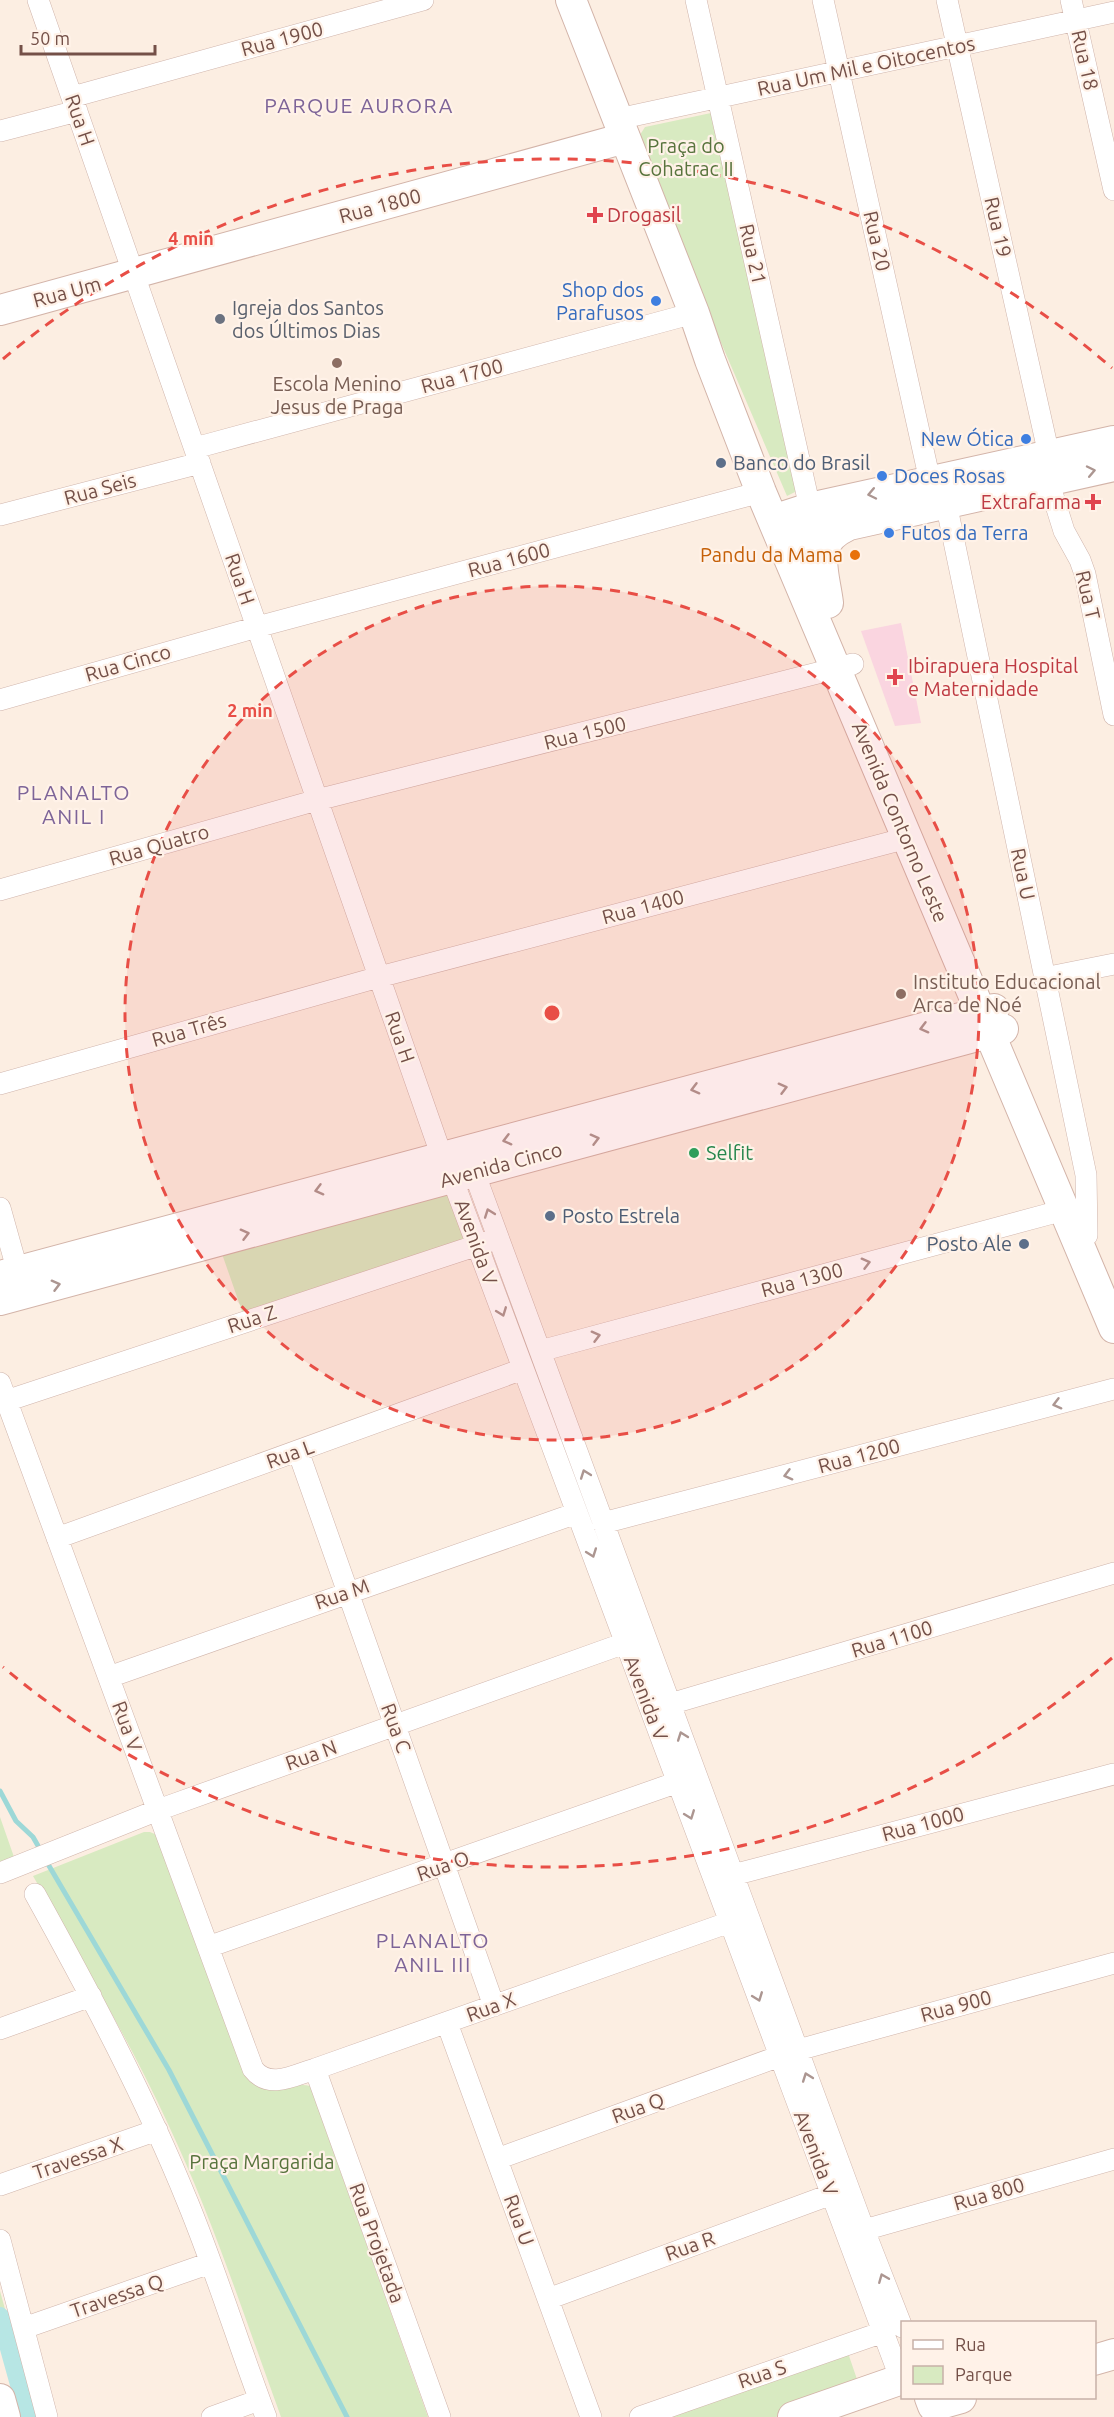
<svg xmlns="http://www.w3.org/2000/svg" width="1114" height="2417" font-family="Ubuntu,sans-serif">
<style>
.medical{fill:#fad5e0}
.green{fill:#d8eac1}
.lines{fill:none;stroke-linecap:round;stroke-linejoin:round}
.stream{stroke:#9dd8d7;stroke-width:5}
.canal{stroke:#b7e6e4;stroke-width:18}
.street-casing{stroke:#d0b5ac;stroke-width:22}
.secondary-casing{stroke:#d3b4a9;stroke-width:32}
.street{stroke:#fff;stroke-width:21}
.secondary{stroke:#fff;stroke-width:30}
.oneway{stroke:#ac9691}
.ring{fill:none;stroke:#e84e46;stroke-width:3;stroke-dasharray:10 8}
.health-dot{fill:#e0444e;stroke:#fff2e8;stroke-width:2}
.shop-dot{fill:#3f7fe0;stroke:#fff2e8;stroke-width:2}
.worship-dot{fill:#6b7280;stroke:#fff2e8;stroke-width:2}
.education-dot{fill:#8d6e63;stroke:#fff2e8;stroke-width:2}
.service-dot{fill:#5c6f8a;stroke:#fff2e8;stroke-width:2}
.food-dot{fill:#e8710a;stroke:#fff2e8;stroke-width:2}
.leisure-dot{fill:#2e9e5b;stroke:#fff2e8;stroke-width:2}
.labels{text-anchor:middle;stroke-width:4.5;stroke-linejoin:round;paint-order:stroke}
.street-label{font-size:20px;fill:#745048;stroke:#fff2e8}
.park-label{font-size:20px;fill:#58743d;stroke:#fff2e8}
.health-label{font-size:20px;fill:#be3a42;stroke:#fff2e8;text-anchor:start}
.shop-label{font-size:20px;fill:#366cbe;stroke:#fff2e8;text-anchor:end}
.worship-label{font-size:20px;fill:#5b616d;stroke:#fff2e8;text-anchor:start}
.education-label{font-size:20px;fill:#785e54;stroke:#fff2e8}
.service-label{font-size:20px;fill:#4e5e75;stroke:#fff2e8;text-anchor:start}
.food-label{font-size:20px;fill:#c56008;stroke:#fff2e8;text-anchor:end}
.leisure-label{font-size:20px;fill:#27864d;stroke:#fff2e8;text-anchor:start}
.neighbourhood-label{font-size:21px;letter-spacing:1.5px;fill:#7d6498;stroke:#fff2e8}
.centre{fill:#e84e46;stroke:#fff2e8;stroke-width:3}
.ring-label{font-size:18px;text-anchor:middle;font-weight:bold;fill:#e84e46;stroke:#fff2e8;stroke-width:4.5;stroke-linejoin:round;paint-order:stroke}
</style>
<rect width="100%" height="100%" fill="#fceee2"/>
<path class="medical" d="M 901,623 L 921,723 L 895,726 L 861,631 Z"/>
<path class="green" d="M 711,113 L 799,490 L 787,496 L 710,317 L 638,138 L 645,127 Z
M 453,1188 L 470,1239 L 243,1314 L 221,1251 Z
M 0,1817 L 14,1857 L 0,1862 Z
M 144,1832 L 150,1832 L 157,1835 L 268,2089 C 282,2091 297,2082 310,2086 L 428,2417 L 281,2417 C 245,2319 213,2219 168,2124 C 129,2039 80,1958 33,1876 Z
M 0,2291 L 35,2417 L 20,2417 L 0,2342 Z
M 848,2353 L 860,2388 L 776,2417 L 668,2417 Z"/>
<g class="lines">
<path class="stream" d="M 0,1791 L 16,1821 L 33,1837 L 41,1851
M 45,1859 L 169,2070 L 347,2417"/>
<path class="canal" d="M 0,2316 L 28,2417"/>
<defs>
<path id="street" d="M 38,0 L 442,1157 L 452,1178 L 901,2380
M 696,0 L 810,508
M 823,0 L 930,481
M 947,0 L 1049,455
M 1071,0 L 1114,190
M 72,97 L 423,0
M 618,119 L 1114,12
M 0,131 L 77,111
M 195,448 L 694,313
M 1048,480 L 1064,531 L 1080,560 L 1085,574 L 1114,715
M 946,503 L 1086,1175 L 1087,1235 L 1077,1239
M 0,515 L 200,463
M 0,700 L 257,627 L 761,492
M 0,890 L 317,800 L 853,664
M 1044,978 L 1114,964
M 0,1084 L 379,977 L 907,838
M 461,1166 L 474,1172 L 864,2230 L 902,2327
M 0,1208 L 21,1283
M 540,1351 L 1064,1210
M 0,1383 L 253,2069 C 269,2090 295,2075 315,2069 L 730,1922
M 6,1401 L 490,1241
M 298,1451 L 494,2006
M 603,1523 L 1114,1389
M 57,1538 L 523,1369
M 109,1677 L 577,1513
M 670,1704 L 1114,1573
M 0,1873 L 158,1810 L 625,1643
M 733,1875 L 1114,1774
M 35,1894 C 91,1995 145,2097 188,2203 C 217,2274 239,2346 266,2417
M 208,1947 L 678,1782
M 447,2023 L 591,2417
M 0,2029 L 91,1996
M 798,2050 L 1114,1963
M 315,2069 L 440,2417
M 497,2159 L 780,2056
M 0,2185 L 157,2130
M 864,2230 L 1114,2159
M 0,2240 L 47,2417
M 548,2299 L 832,2194
M 24,2328 L 210,2263
M 212,2417 L 259,2400
M 640,2417 L 883,2332"/>
<path id="secondary" d="M 571,0 L 694,313 L 710,360 L 761,492 L 1114,1328
M 0,310 L 625,138
M 773,520 L 810,508 L 1114,441
M 783,544 L 849,525 L 1114,466
M 828,603 C 824,570 810,543 847,526
M 0,1276 L 994,1009
M 0,1300 L 1003,1029
M 1094,2360 L 1114,2354
M 930,2398 L 933,2406 L 961,2398
M 0,2399 L 5,2417
M 793,2417 L 902,2379"/>
</defs>
<use href="#street" class="street-casing"/>
<use href="#secondary" class="secondary-casing"/>
<use href="#street" class="street"/>
<use href="#secondary" class="secondary"/>
</g>
<defs><path id="oneway-chevron" d="M-2-3.5L2.5 0L-2 3.5" fill="none" stroke-width="1.6" stroke-linecap="round" stroke-linejoin="round" transform="scale(1.5)"/></defs>
<g class="oneway">
<use href="#oneway-chevron" transform="translate(1091 471) rotate(-12)"/>
<use href="#oneway-chevron" transform="translate(872 494) rotate(168)"/>
<use href="#oneway-chevron" transform="translate(924 1028) rotate(165)"/>
<use href="#oneway-chevron" transform="translate(783 1088) rotate(-15)"/>
<use href="#oneway-chevron" transform="translate(695 1089) rotate(165)"/>
<use href="#oneway-chevron" transform="translate(595 1139) rotate(-15)"/>
<use href="#oneway-chevron" transform="translate(507 1140) rotate(165)"/>
<use href="#oneway-chevron" transform="translate(319 1190) rotate(165)"/>
<use href="#oneway-chevron" transform="translate(489 1213) rotate(-110)"/>
<use href="#oneway-chevron" transform="translate(245 1234) rotate(-15)"/>
<use href="#oneway-chevron" transform="translate(866 1263) rotate(-15)"/>
<use href="#oneway-chevron" transform="translate(56 1285) rotate(-15)"/>
<use href="#oneway-chevron" transform="translate(502 1312) rotate(69)"/>
<use href="#oneway-chevron" transform="translate(596 1336) rotate(-15)"/>
<use href="#oneway-chevron" transform="translate(1057 1404) rotate(165)"/>
<use href="#oneway-chevron" transform="translate(585 1474) rotate(-110)"/>
<use href="#oneway-chevron" transform="translate(788 1475) rotate(165)"/>
<use href="#oneway-chevron" transform="translate(592 1553) rotate(70)"/>
<use href="#oneway-chevron" transform="translate(682 1736) rotate(-110)"/>
<use href="#oneway-chevron" transform="translate(690 1815) rotate(69)"/>
<use href="#oneway-chevron" transform="translate(758 1997) rotate(69)"/>
<use href="#oneway-chevron" transform="translate(807 2077) rotate(-110)"/>
<use href="#oneway-chevron" transform="translate(883 2278) rotate(-112)"/>
</g>
<circle cx="552" cy="1013" r="427" fill="#e84e46" fill-opacity=".12"/>
<g class="ring">
<circle cx="552" cy="1013" r="427"/>
<path d="M1112 1658A854 854 0 0 1 3 1667M3 359A854 854 0 0 1 1112 368"/>
</g>
<g class="health-dot">
<path d="M592 206h6v6h6v6h-6v6h-6v-6h-6v-6h6z"/>
<path d="M1090 493h6v6h6v6h-6v6h-6v-6h-6v-6h6z"/>
<path d="M892 668h6v6h6v6h-6v6h-6v-6h-6v-6h6z"/>
</g>
<g class="shop-dot">
<circle cx="656" cy="301" r="6"/>
<circle cx="1026" cy="439" r="6"/>
<circle cx="882" cy="476" r="6"/>
<circle cx="889" cy="533" r="6"/>
</g>
<circle class="worship-dot" cx="220" cy="319" r="6"/>
<g class="education-dot">
<circle cx="337" cy="363" r="6"/>
<circle cx="901" cy="994" r="6"/>
</g>
<g class="service-dot">
<circle cx="721" cy="463" r="6"/>
<circle cx="550" cy="1216" r="6"/>
<circle cx="1024" cy="1244" r="6"/>
</g>
<circle class="food-dot" cx="855" cy="555" r="6"/>
<circle class="leisure-dot" cx="694" cy="1153" r="6"/>
<g class="labels">
<g class="street-label">
<text transform="translate(282 39) rotate(-15)" y="7">Rua 1900</text>
<text transform="translate(1085 60) rotate(77)" y="7">Rua 18</text>
<text transform="translate(866 66) rotate(-12)" y="7">Rua Um Mil e Oitocentos</text>
<text transform="translate(80 120) rotate(71)" y="7">Rua H</text>
<text transform="translate(380 206) rotate(-15)" y="7">Rua 1800</text>
<text transform="translate(998 227) rotate(77)" y="7">Rua 19</text>
<text transform="translate(877 241) rotate(77)" y="7">Rua 20</text>
<text transform="translate(753 254) rotate(77)" y="7">Rua 21</text>
<text transform="translate(67 292) rotate(-15)" y="7">Rua Um</text>
<text transform="translate(462 376) rotate(-15)" y="7">Rua 1700</text>
<text transform="translate(100 489) rotate(-15)" y="7">Rua Seis</text>
<text transform="translate(509 560) rotate(-15)" y="7">Rua 1600</text>
<text transform="translate(240 579) rotate(71)" y="7">Rua H</text>
<text transform="translate(1088 595) rotate(77)" y="7">Rua T</text>
<text transform="translate(128 663) rotate(-16)" y="7">Rua Cinco</text>
<text transform="translate(585 733) rotate(-14)" y="7">Rua 1500</text>
<text transform="translate(900 822) rotate(67)" y="7">Avenida Contorno Leste</text>
<text transform="translate(159 845) rotate(-16)" y="7">Rua Quatro</text>
<text transform="translate(1023 874) rotate(78)" y="7">Rua U</text>
<text transform="translate(643 907) rotate(-15)" y="7">Rua 1400</text>
<text transform="translate(189 1030) rotate(-16)" y="7">Rua Três</text>
<text transform="translate(400 1037) rotate(71)" y="7">Rua H</text>
<text transform="translate(501 1165) rotate(-15)" y="7">Avenida Cinco</text>
<text transform="translate(476 1242) rotate(70)" y="7">Avenida V</text>
<text transform="translate(802 1280) rotate(-15)" y="7">Rua 1300</text>
<text transform="translate(252 1319) rotate(-18)" y="7">Rua Z</text>
<text transform="translate(290 1454) rotate(-20)" y="7">Rua L</text>
<text transform="translate(859 1456) rotate(-15)" y="7">Rua 1200</text>
<text transform="translate(342 1594) rotate(-19)" y="7">Rua M</text>
<text transform="translate(892 1639) rotate(-17)" y="7">Rua 1100</text>
<text transform="translate(646 1698) rotate(69)" y="7">Avenida V</text>
<text transform="translate(127 1726) rotate(70)" y="7">Rua V</text>
<text transform="translate(396 1728) rotate(70)" y="7">Rua C</text>
<text transform="translate(311 1755) rotate(-20)" y="7">Rua N</text>
<text transform="translate(923 1824) rotate(-15)" y="7">Rua 1000</text>
<text transform="translate(443 1866) rotate(-19)" y="7">Rua O</text>
<text transform="translate(956 2006) rotate(-15)" y="7">Rua 900</text>
<text transform="translate(491 2007) rotate(-20)" y="7">Rua X</text>
<text transform="translate(638 2108) rotate(-20)" y="7">Rua Q</text>
<text transform="translate(816 2153) rotate(69)" y="7">Avenida V</text>
<text transform="translate(78 2158) rotate(-19)" y="7">Travessa X</text>
<text transform="translate(989 2194) rotate(-16)" y="7">Rua 800</text>
<text transform="translate(519 2220) rotate(70)" y="7">Rua U</text>
<text transform="translate(377 2243) rotate(70)" y="7">Rua Projetada</text>
<text transform="translate(690 2246) rotate(-20)" y="7">Rua R</text>
<text transform="translate(117 2296) rotate(-19)" y="7">Travessa Q</text>
<text transform="translate(762 2374) rotate(-19)" y="7">Rua S</text>
</g>
<g class="park-label">
<text x="686" y="153">Praça do<tspan x="686" dy="23">Cohatrac II</tspan></text>
<text x="262" y="2169">Praça Margarida</text>
</g>
<g class="health-label">
<text x="607" y="222">Drogasil</text>
<text x="1081" y="509" text-anchor="end">Extrafarma</text>
<text x="908" y="673">Ibirapuera Hospital<tspan x="908" dy="23">e Maternidade</tspan></text>
</g>
<g class="shop-label">
<text x="644" y="297">Shop dos<tspan x="644" dy="23">Parafusos</tspan></text>
<text x="1014" y="446">New Ótica</text>
<text x="894" y="483" text-anchor="start">Doces Rosas</text>
<text x="901" y="540" text-anchor="start">Futos da Terra</text>
</g>
<g class="worship-label">
<text x="232" y="315">Igreja dos Santos<tspan x="232" dy="23">dos Últimos Dias</tspan></text>
</g>
<g class="education-label">
<text x="337" y="391">Escola Menino<tspan x="337" dy="23">Jesus de Praga</tspan></text>
<text x="913" y="989" text-anchor="start">Instituto Educacional<tspan x="913" dy="23">Arca de Noé</tspan></text>
</g>
<g class="service-label">
<text x="733" y="470">Banco do Brasil</text>
<text x="562" y="1223">Posto Estrela</text>
<text x="1012" y="1251" text-anchor="end">Posto Ale</text>
</g>
<g class="food-label">
<text x="843" y="562">Pandu da Mama</text>
</g>
<g class="leisure-label">
<text x="706" y="1160">Selfit</text>
</g>
<g class="neighbourhood-label">
<text x="359" y="113">PARQUE AURORA</text>
<text x="74" y="800">PLANALTO<tspan x="74" dy="24">ANIL I</tspan></text>
<text x="433" y="1948">PLANALTO<tspan x="433" dy="24">ANIL III</tspan></text>
</g>
</g>
<circle cx="552" cy="1013" r="9" class="centre"/>
<g class="ring-label">
<text x="191" y="245">4 min</text>
<text x="250" y="717">2 min</text>
</g>
<rect x="901" y="2321" width="195" height="78" fill="#fff2e8" stroke="#c7b1a8" stroke-width="1.5"/>
<rect x="913" y="2340" width="30" height="9" fill="#ffffff" stroke="#c7b1a8" stroke-width="1.5"/>
<text x="955" y="2351" font-size="18" fill="#745048">Rua</text>
<rect x="913" y="2366" width="30" height="18" fill="#d8eac1" stroke="#c7b1a8" stroke-width="1.5"/>
<text x="955" y="2381" font-size="18" fill="#745048">Parque</text>
<path d="M21 45v9h134v-9" fill="none" stroke="#745048" stroke-width="3"/>
<text x="30" y="45" font-size="18" fill="#745048" stroke="#fff2e8" stroke-width="4.5" paint-order="stroke">50 m</text>
</svg>
